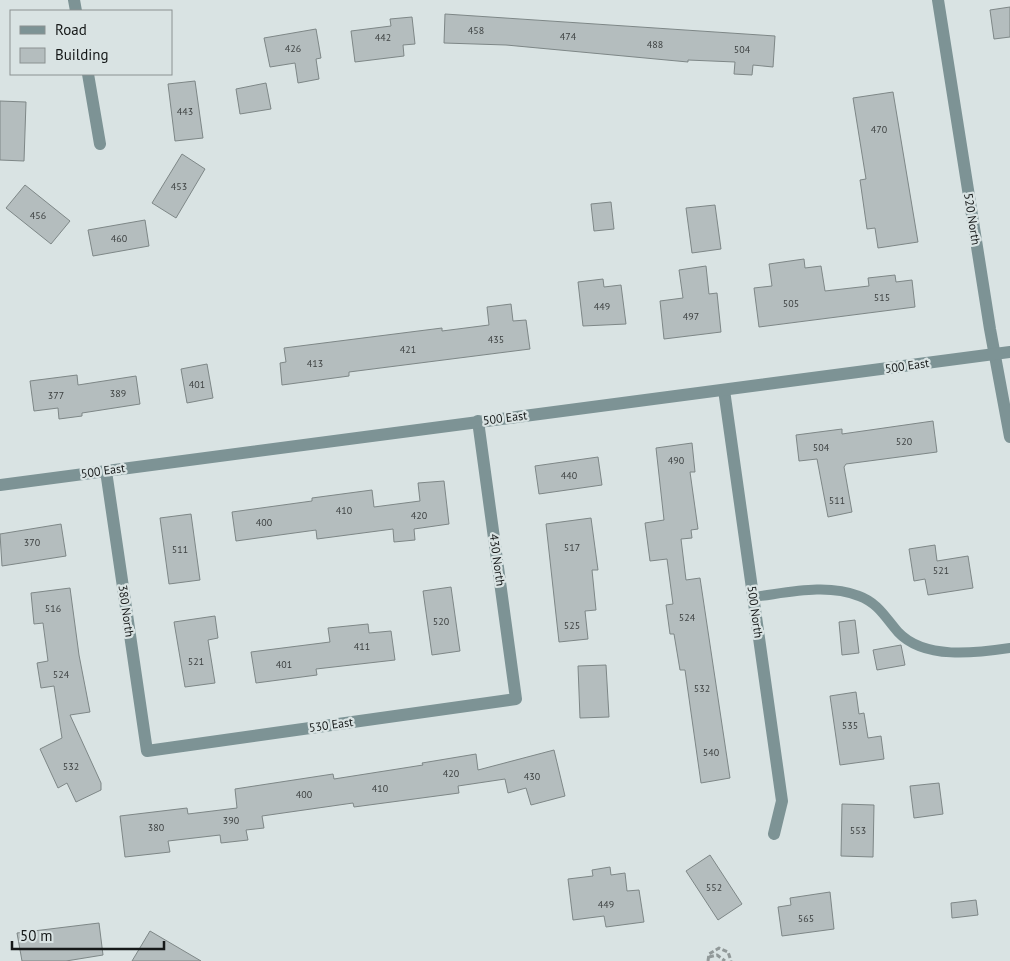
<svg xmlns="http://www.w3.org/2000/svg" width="1010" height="961" font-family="'PT Sans',sans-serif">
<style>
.building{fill:#b4bdbe;stroke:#7e8787}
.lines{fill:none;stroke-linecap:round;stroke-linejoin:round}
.path{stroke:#919999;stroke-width:3;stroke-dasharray:5 2.5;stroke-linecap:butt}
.service{stroke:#7d9395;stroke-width:10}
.minor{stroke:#7d9395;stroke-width:12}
.tertiary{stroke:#7d9395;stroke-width:12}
.labels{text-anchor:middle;stroke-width:4.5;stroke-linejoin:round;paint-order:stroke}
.number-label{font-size:10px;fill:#3e4242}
.street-label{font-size:12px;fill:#161919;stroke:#d9e3e3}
</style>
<rect width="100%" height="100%" fill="#d9e3e3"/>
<path class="building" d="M 1010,7 L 1010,37 L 994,39 L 990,10 Z
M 445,14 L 775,36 L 773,67 L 753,65 L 752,75 L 734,74 L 735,62 L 688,60 L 688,62 L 506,45 L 444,43 Z
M 412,17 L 415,44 L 403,45 L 404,56 L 355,62 L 351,31 L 391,26 L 390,19 Z
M 316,29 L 321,58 L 316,59 L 319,79 L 298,83 L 295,63 L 270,67 L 264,38 Z
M 195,81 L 203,138 L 175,141 L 168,84 Z
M 266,83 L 271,109 L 240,114 L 236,89 Z
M 893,92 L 918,242 L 878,248 L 875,228 L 867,229 L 860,180 L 866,179 L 853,98 Z
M 0,101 L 26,102 L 24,161 L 0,160 Z
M 182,154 L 205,169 L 176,218 L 152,203 Z
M 25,185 L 70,221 L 51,244 L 6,208 Z
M 611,202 L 614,229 L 594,231 L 591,204 Z
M 715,205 L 721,249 L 692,253 L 686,208 Z
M 145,220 L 149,246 L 93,256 L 88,230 Z
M 804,259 L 805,268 L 821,266 L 825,291 L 869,286 L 868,278 L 895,275 L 896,282 L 912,280 L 915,307 L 759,327 L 754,288 L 772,286 L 769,264 Z
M 706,266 L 709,294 L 717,293 L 721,332 L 664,339 L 660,301 L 683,298 L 679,270 Z
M 603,279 L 604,287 L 621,285 L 626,324 L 583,326 L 578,282 Z
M 511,304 L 513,321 L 526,320 L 530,349 L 349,372 L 349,376 L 282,385 L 280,363 L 286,362 L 284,348 L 442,328 L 442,331 L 489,325 L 487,307 Z
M 207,364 L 213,398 L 187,403 L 181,369 Z
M 77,375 L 78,385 L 136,376 L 140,404 L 82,413 L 82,416 L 59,419 L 58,408 L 34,411 L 30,381 Z
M 933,421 L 937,452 L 846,464 L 844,467 L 852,512 L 828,517 L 817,459 L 799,461 L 796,435 L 842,429 L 842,434 Z
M 692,443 L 695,472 L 690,472 L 698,529 L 691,530 L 692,538 L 681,539 L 686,580 L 700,578 L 730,778 L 701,783 L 685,670 L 680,670 L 674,634 L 670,634 L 666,605 L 673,604 L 667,559 L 650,561 L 645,523 L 664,520 L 656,448 Z
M 598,457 L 602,485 L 539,494 L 535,466 Z
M 444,481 L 449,524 L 414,529 L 415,540 L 394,542 L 393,529 L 317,539 L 316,530 L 236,541 L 232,512 L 312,501 L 312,498 L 372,490 L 374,507 L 420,501 L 418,483 Z
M 191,514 L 200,580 L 169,584 L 160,518 Z
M 591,518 L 598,570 L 592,570 L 596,610 L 585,611 L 588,639 L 559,642 L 546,524 Z
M 61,524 L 66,556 L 2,566 L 0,534 Z
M 935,545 L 937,561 L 968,556 L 973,588 L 928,595 L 925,579 L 914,581 L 909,549 Z
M 451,587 L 460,651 L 432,655 L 423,591 Z
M 70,588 L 79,655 L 90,712 L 70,715 L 101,783 L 101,790 L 76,802 L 67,783 L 58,788 L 40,749 L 62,738 L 54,686 L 41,688 L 37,663 L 48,661 L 43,623 L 34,624 L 31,593 Z
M 215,616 L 218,638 L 208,640 L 215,683 L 185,687 L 174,622 Z
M 855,620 L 859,653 L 842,655 L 839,622 Z
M 368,624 L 369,633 L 391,631 L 395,660 L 316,669 L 317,675 L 256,683 L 251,652 L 330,642 L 328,628 Z
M 901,645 L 905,665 L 877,670 L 873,650 Z
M 606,665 L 609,717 L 580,718 L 578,666 Z
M 856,692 L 859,714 L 864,713 L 868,738 L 881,736 L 884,759 L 840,765 L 830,696 Z
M 554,750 L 565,796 L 531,805 L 526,788 L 508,793 L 505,779 L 458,786 L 459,793 L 354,807 L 353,803 L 262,816 L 264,828 L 246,830 L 248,840 L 221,843 L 220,835 L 168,841 L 170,852 L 125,857 L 120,816 L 187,808 L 188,814 L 237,808 L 235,789 L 333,774 L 334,779 L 423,765 L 422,763 L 476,754 L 478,770 Z
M 939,783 L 943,814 L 914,818 L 910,786 Z
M 842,804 L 874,805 L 873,857 L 841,856 Z
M 710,855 L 742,904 L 718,920 L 686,871 Z
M 610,867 L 611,875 L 625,873 L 627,891 L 639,890 L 644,922 L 606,927 L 604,916 L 573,920 L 568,879 L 593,876 L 592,870 Z
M 830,892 L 834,929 L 782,936 L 778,907 L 791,905 L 790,898 Z
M 976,900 L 978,915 L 952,918 L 951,903 Z
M 99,923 L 103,955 L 66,961 L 22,961 L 17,933 Z
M 150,931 L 201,961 L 132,961 Z"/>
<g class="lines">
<path class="path" d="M 709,957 L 717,955 L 725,961
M 708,961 L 709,954 L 719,948 L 728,952 L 731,961"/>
<path class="service" d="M 753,597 C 787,593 826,583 859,596 C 878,603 885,617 898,632 C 924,660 976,653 1010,648"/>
<path class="minor" d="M 74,0 L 76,11
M 938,0 L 990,329 L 1010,437
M 88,74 L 100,144
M 724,390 L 782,801 L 774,834
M 106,471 L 147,751 L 516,699 L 478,421"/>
<path class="tertiary" d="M 0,485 L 1010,352"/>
</g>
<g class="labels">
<g class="number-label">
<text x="476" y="34">458</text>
<text x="568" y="40">474</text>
<text x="383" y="41">442</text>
<text x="655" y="48">488</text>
<text x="293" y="52">426</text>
<text x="742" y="53">504</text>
<text x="185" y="115">443</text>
<text x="879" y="133">470</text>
<text x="179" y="190">453</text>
<text x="38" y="219">456</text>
<text x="119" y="242">460</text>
<text x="882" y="301">515</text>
<text x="791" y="307">505</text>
<text x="602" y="310">449</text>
<text x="691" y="320">497</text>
<text x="496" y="343">435</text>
<text x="408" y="353">421</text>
<text x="315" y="367">413</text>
<text x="197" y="388">401</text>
<text x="118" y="397">389</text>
<text x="56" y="399">377</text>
<text x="904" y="445">520</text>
<text x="821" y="451">504</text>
<text x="676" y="464">490</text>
<text x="569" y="479">440</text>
<text x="837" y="504">511</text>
<text x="344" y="514">410</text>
<text x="419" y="519">420</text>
<text x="264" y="526">400</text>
<text x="32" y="546">370</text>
<text x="572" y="551">517</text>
<text x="180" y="553">511</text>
<text x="941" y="574">521</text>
<text x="53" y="612">516</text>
<text x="687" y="621">524</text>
<text x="441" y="625">520</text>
<text x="572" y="629">525</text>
<text x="362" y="650">411</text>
<text x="196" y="665">521</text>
<text x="284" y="668">401</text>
<text x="61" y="678">524</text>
<text x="702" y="692">532</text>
<text x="850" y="729">535</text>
<text x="711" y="756">540</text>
<text x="71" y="770">532</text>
<text x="451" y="777">420</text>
<text x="532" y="780">430</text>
<text x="380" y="792">410</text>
<text x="304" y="798">400</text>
<text x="231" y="824">390</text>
<text x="156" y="831">380</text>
<text x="858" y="834">553</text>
<text x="714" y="891">552</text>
<text x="606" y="908">449</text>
<text x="806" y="922">565</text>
</g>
<g class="street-label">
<text transform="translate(972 219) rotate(81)" y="4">520 North</text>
<text transform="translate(907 366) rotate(-8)" y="4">500 East</text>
<text transform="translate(505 418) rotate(-7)" y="4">500 East</text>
<text transform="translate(103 471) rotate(-8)" y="4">500 East</text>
<text transform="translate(497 560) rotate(82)" y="4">430 North</text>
<text transform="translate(126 611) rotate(82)" y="4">380 North</text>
<text transform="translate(755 612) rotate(82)" y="4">500 North</text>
<text transform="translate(331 725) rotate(-8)" y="4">530 East</text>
</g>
</g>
<rect x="10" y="10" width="162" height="65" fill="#d9e3e3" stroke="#8b9292"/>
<rect x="20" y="26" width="25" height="8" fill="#7d9395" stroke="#8b9292"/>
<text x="55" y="35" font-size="15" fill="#161919">Road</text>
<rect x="20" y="48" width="25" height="15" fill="#b4bdbe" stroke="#8b9292"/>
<text x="55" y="60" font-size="15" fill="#161919">Building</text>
<path d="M12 941v8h152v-8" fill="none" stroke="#161919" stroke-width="2.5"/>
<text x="20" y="941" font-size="15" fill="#161919" stroke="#d9e3e3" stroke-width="4" paint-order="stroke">50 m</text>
</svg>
